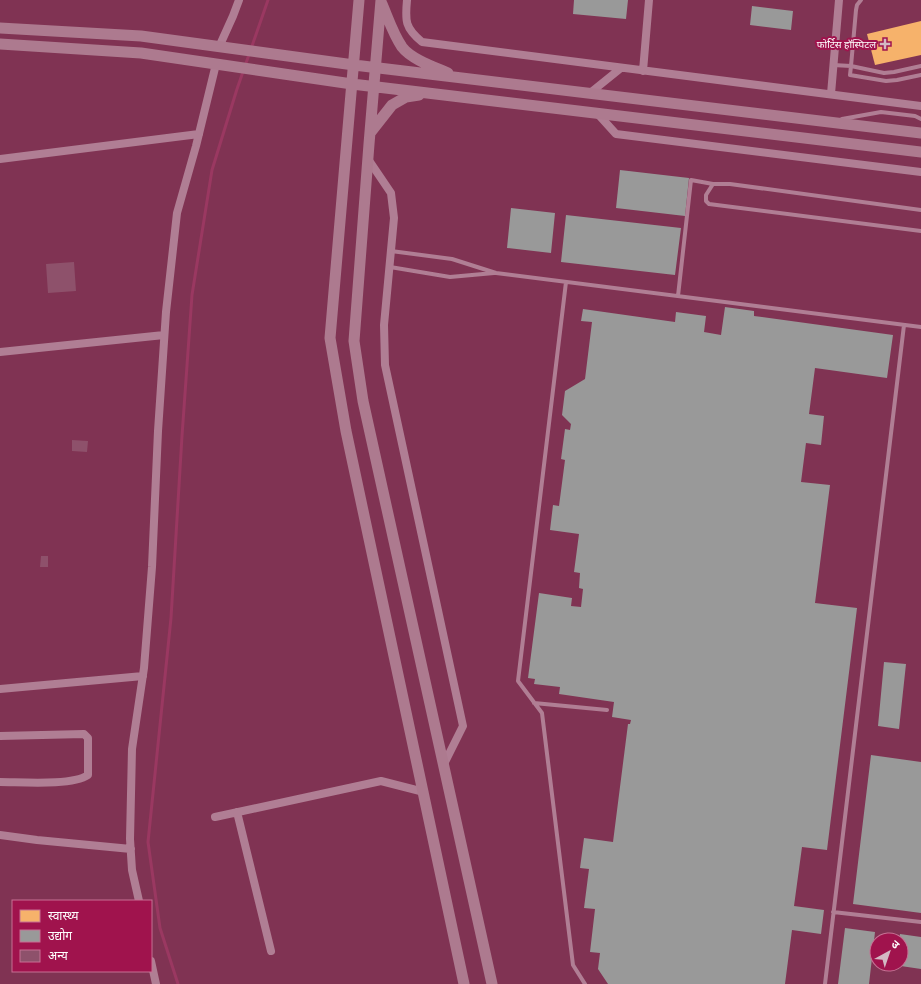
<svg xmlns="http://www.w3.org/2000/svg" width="921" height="984" font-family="'Noto Sans','Noto Sans Devanagari',sans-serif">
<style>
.health{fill:#f6b26b}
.industry{fill:#999}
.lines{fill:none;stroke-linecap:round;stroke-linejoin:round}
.stream{stroke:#9a3861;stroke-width:3}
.building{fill:#8e516b}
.lane{stroke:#b07e94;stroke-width:4}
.street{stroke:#b07e94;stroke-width:8}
.secondary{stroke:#ad7a8f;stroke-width:11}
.poi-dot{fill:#d3b8c3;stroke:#a0134d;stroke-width:1.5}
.labels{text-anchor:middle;stroke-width:4;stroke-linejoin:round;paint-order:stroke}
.poi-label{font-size:10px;fill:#fff;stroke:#a0134d;text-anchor:end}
</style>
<rect width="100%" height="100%" fill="#803353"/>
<path class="health" d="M 921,21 L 921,55 L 875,65 L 867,34 Z"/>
<path class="industry" d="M 574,0 L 628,0 L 626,19 L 573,14 Z
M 752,6 L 793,11 L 791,30 L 750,25 Z
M 620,170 L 689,178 L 685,216 L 616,208 Z
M 511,208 L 555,213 L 551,253 L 507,248 Z
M 566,215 L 681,228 L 675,275 L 561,262 Z
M 725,307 L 754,311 L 754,316 L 893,335 L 887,378 L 815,368 L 809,414 L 824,416 L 821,445 L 806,443 L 801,482 L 830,485 L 815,603 L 857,608 L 827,850 L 802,847 L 794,906 L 824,910 L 821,934 L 792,930 L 785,984 L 608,984 L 598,969 L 600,953 L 590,952 L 595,909 L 584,908 L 589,869 L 580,868 L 584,838 L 613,842 L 628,724 L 630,724 L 631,720 L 612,717 L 614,702 L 559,694 L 560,687 L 534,684 L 535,679 L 528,678 L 539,593 L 572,598 L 571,606 L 581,607 L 583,589 L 579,588 L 580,573 L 574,572 L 579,534 L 550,530 L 553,505 L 559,506 L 565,460 L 561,459 L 565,429 L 570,430 L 571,424 L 562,415 L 565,391 L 585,379 L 592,322 L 581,321 L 583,309 L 675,322 L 676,312 L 706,316 L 704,332 L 721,335 Z
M 884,662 L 906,664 L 899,729 L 878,726 Z
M 871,755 L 921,762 L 921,913 L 853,904 Z
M 845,928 L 875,932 L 869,984 L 838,984 Z
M 900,934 L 921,937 L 921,969 L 894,965 L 901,964 L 901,940 L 899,940 Z"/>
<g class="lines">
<path class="stream" d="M 178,984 L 160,928 L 148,842 L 171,618 L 182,436 L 192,295 L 212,170 L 237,89 L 268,0"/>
</g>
<path class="building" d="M 74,262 L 76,291 L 48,293 L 46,264 Z
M 72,440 L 88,441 L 87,452 L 72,451 Z
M 41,556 L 48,556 L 48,567 L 40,567 Z"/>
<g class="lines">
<path class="lane" d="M 861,0 L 857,5 L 856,10 L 851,66 L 884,73 L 894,72 L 921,66
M 833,65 L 851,66 L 850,75 L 886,81 L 897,80 L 921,75
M 842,119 L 881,112 L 915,116 L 921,119
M 921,210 L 730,184 L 713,184 L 706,195 L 706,201 L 709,204 L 921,231
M 391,251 L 452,259 L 496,273 L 921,327
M 390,267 L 450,277 L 494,273
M 566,282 L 518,681 L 542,713 L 573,965 L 585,984
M 678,296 L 691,180 L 713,184
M 534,703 L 607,710
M 833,912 L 921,922
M 825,984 L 904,325"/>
<path class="street" d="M 407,0 C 405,21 405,28 422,42 L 921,106
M 219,47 L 233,16 L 239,0
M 643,71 L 649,0
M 590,93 L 621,68
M 831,94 L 839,0
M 597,113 L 616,134 L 921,172
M 0,159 L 199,134
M 368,159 L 391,193 L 394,218 L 384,325 L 385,365 L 463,726 L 444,764
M 0,352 L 164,335
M 0,689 L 143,676
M 0,736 L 84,734 L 88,738 L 88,775 C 72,786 21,782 0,782
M 237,812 L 271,951
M 215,817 L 381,781 L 424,792
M 0,835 L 37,840 L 131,849
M 139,901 L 132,870 L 130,839 L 132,749 L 144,668 L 152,567 L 158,431 L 166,312 L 177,213 L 196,146 L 216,64
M 151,961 L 156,984"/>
<path class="secondary" d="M 359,0 L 330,338 L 346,431 L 464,984
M 381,0 L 369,144 L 354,341 L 363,401 L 492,984
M 382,4 C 388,18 393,34 402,47 C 411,59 434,67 448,73
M 0,28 L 141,36 L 354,65 L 921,133
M 0,44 L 141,53 L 352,84 L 921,152
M 370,133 L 392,105 L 406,97 L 419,95"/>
</g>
<path class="poi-dot" d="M883 38h4v4h4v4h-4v4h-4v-4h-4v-4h4z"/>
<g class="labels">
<g class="poi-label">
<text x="876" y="48">फोर्टिस हॉस्पिटल</text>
</g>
</g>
<rect x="12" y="900" width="140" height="72" fill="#a0134d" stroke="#c67194"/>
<rect x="20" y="910" width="20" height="12" fill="#f6b26b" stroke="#c67194"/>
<text x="48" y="920" font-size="12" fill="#ffffff">स्वास्थ्य</text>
<rect x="20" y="930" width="20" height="12" fill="#999999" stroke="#c67194"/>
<text x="48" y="940" font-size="12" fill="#ffffff">उद्योग</text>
<rect x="20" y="950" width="20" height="12" fill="#8e516b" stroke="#c67194"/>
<text x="48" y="960" font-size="12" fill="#ffffff">अन्य</text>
<g transform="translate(889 952) rotate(40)"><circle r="19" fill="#a0134d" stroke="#c67194"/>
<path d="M0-3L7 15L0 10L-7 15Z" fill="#d3b8c3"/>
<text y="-6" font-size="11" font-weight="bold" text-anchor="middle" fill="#ffffff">उ</text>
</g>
</svg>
